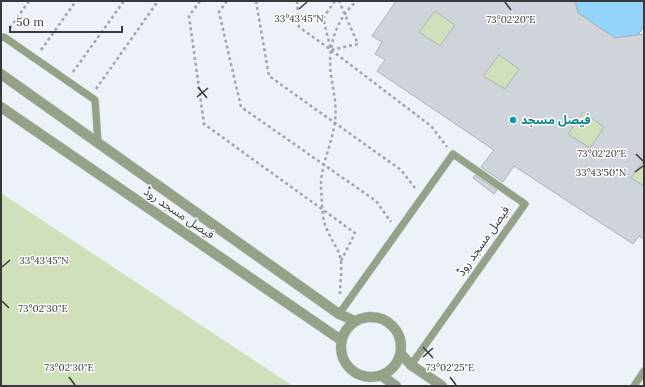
<svg xmlns="http://www.w3.org/2000/svg" width="645" height="387" font-family="Lora,'Noto Sans Arabic',serif">
<style>
.green{fill:#cfe0ba}
.water{fill:#93d4fa;stroke:#77a6c1}
.building{fill:#cfd4da;stroke:#adb2b8;fill-rule:evenodd}
.lines{fill:none;stroke-linecap:round;stroke-linejoin:round}
.service-casing{stroke:#c9cdd2;stroke-width:8}
.minor-casing{stroke:#c9cdd2;stroke-width:11}
.path{stroke:#a1a4a9;stroke-width:2.5;stroke-dasharray:3 3;stroke-linecap:butt}
.service{stroke:#96a288;stroke-width:7}
.minor{stroke:#96a288;stroke-width:10}
.ticks{fill:none;stroke:#37393b;stroke-width:1.5}
.culture-dot{fill:#0f9aa8;stroke:#fefefe;stroke-width:1.5}
.labels{text-anchor:middle;stroke-width:3;stroke-linejoin:round;paint-order:stroke}
.culture-label{font-size:12px;font-weight:bold;fill:#0d838f;stroke:#fefefe;text-anchor:start}
.street-label{font-size:12px;fill:#37393b;stroke:#fefefe}
.ticks-label{font-size:10px;text-anchor:middle;fill:#37393b;stroke:#fefefe;stroke-width:3;stroke-linejoin:round;paint-order:stroke}
</style>
<rect width="100%" height="100%" fill="#edf2f8"/>
<path class="green" d="M 435,11 L 455,25 L 440,46 L 419,32 Z
M 499,55 L 519,69 L 505,89 L 483,76 Z
M 583,112 L 604,127 L 590,148 L 568,134 Z
M 644,160 L 644,186 L 631,178 Z
M 1,193 L 293,386 L 1,386 Z"/>
<path class="water" d="M 575,1 L 644,1 L 644,26 L 638,35 L 615,38 L 578,13 Z"/>
<path class="building" d="M 396,1 L 575,1 L 578,13 L 615,38 L 644,34 L 644,160 L 631,178 L 644,186 L 644,239 L 639,236 L 633,244 L 514,166 L 503,182 L 481,167 L 494,150 L 377,71 L 385,60 L 375,54 L 382,42 L 372,36 ZM 435,11 L 455,25 L 440,46 L 419,32 ZM 499,55 L 519,69 L 505,89 L 483,76 ZM 583,112 L 604,127 L 590,148 L 568,134 Z
M 475,175 L 497,190 L 494,194 L 473,178 Z"/>
<g class="lines">
<defs>
<path id="service" d="M 1,38 L 4,37 L 95,100 L 98,142
M 339,314 L 453,154 L 525,204 L 411,365
M 634,386 L 644,371"/>
<path id="minor" d="M 1,74 L 339,314 L 355,321
M 1,107 L 341,340
M341 347a30 30 0 1 1 60 0a30 30 0 1 1-60 0Z
M 401,354 L 411,365 L 442,386
M 382,376 L 396,386"/>
</defs>
<use href="#service" class="service-casing"/>
<use href="#minor" class="minor-casing"/>
<path class="path" d="M 200,1 L 189,16 L 204,124 L 355,233 L 341,261
M 227,1 L 219,12 L 241,107 L 376,201 L 391,222
M 256,1 L 269,76 L 401,170 L 415,188
M 297,1 L 299,27 L 331,50 L 358,44 L 339,1
M 335,1 L 323,18 L 331,50 L 431,126 L 447,147
M 10,28 L 29,1
M 41,50 L 76,1
M 73,72 L 124,1
M 96,89 L 158,1
M 340,294 C 340,284 342,271 341,261 C 339,248 330,239 326,227 C 322,219 322,198 321,188 C 320,165 333,143 335,120 C 337,104 333,90 331,75 C 327,48 336,18 357,1"/>
<use href="#service" class="service"/>
<use href="#minor" class="minor"/>
</g>
<path class="ticks" d="M 505,2 L 511,10M 299,9 L 307,2M 198,87 L 207,98M 197,97 L 208,88M 636,154 L 643,161M 635,172 L 643,166M 2,267 L 10,260M 2,301 L 9,308M 423,347 L 433,358M 423,357 L 433,348M 69,377 L 75,385M 450,377 L 456,385"/>
<circle class="culture-dot" cx="513" cy="120" r="4"/>
<g class="labels">
<g class="culture-label">
<text x="521" y="124">فیصل مسجد</text>
</g>
<g class="street-label">
<text transform="translate(179 213) rotate(34)" y="4">فیصل مسجد روڈ</text>
<text transform="translate(483 241) rotate(-55)" y="4">فیصل مسجد روڈ</text>
</g>
</g>
<g class="ticks-label">
<text x="299" y="22">33°43'45"N</text>
<text x="511" y="23">73°02'20"E</text>
<text x="602" y="157">73°02'20"E</text>
<text x="601" y="176">33°43'50"N</text>
<text x="44" y="264">33°43'45"N</text>
<text x="43" y="312">73°02'30"E</text>
<text x="69" y="371">73°02'30"E</text>
<text x="450" y="371">73°02'25"E</text>
</g>
<rect width="645" height="387" fill="none" stroke="#37393b" stroke-width="4"/>
<path d="M10 26v6h112v-6" fill="none" stroke="#37393b" stroke-width="2"/>
<text x="16" y="26" font-size="12" fill="#37393b" stroke="#fefefe" stroke-width="3" paint-order="stroke">50 m</text>
</svg>
